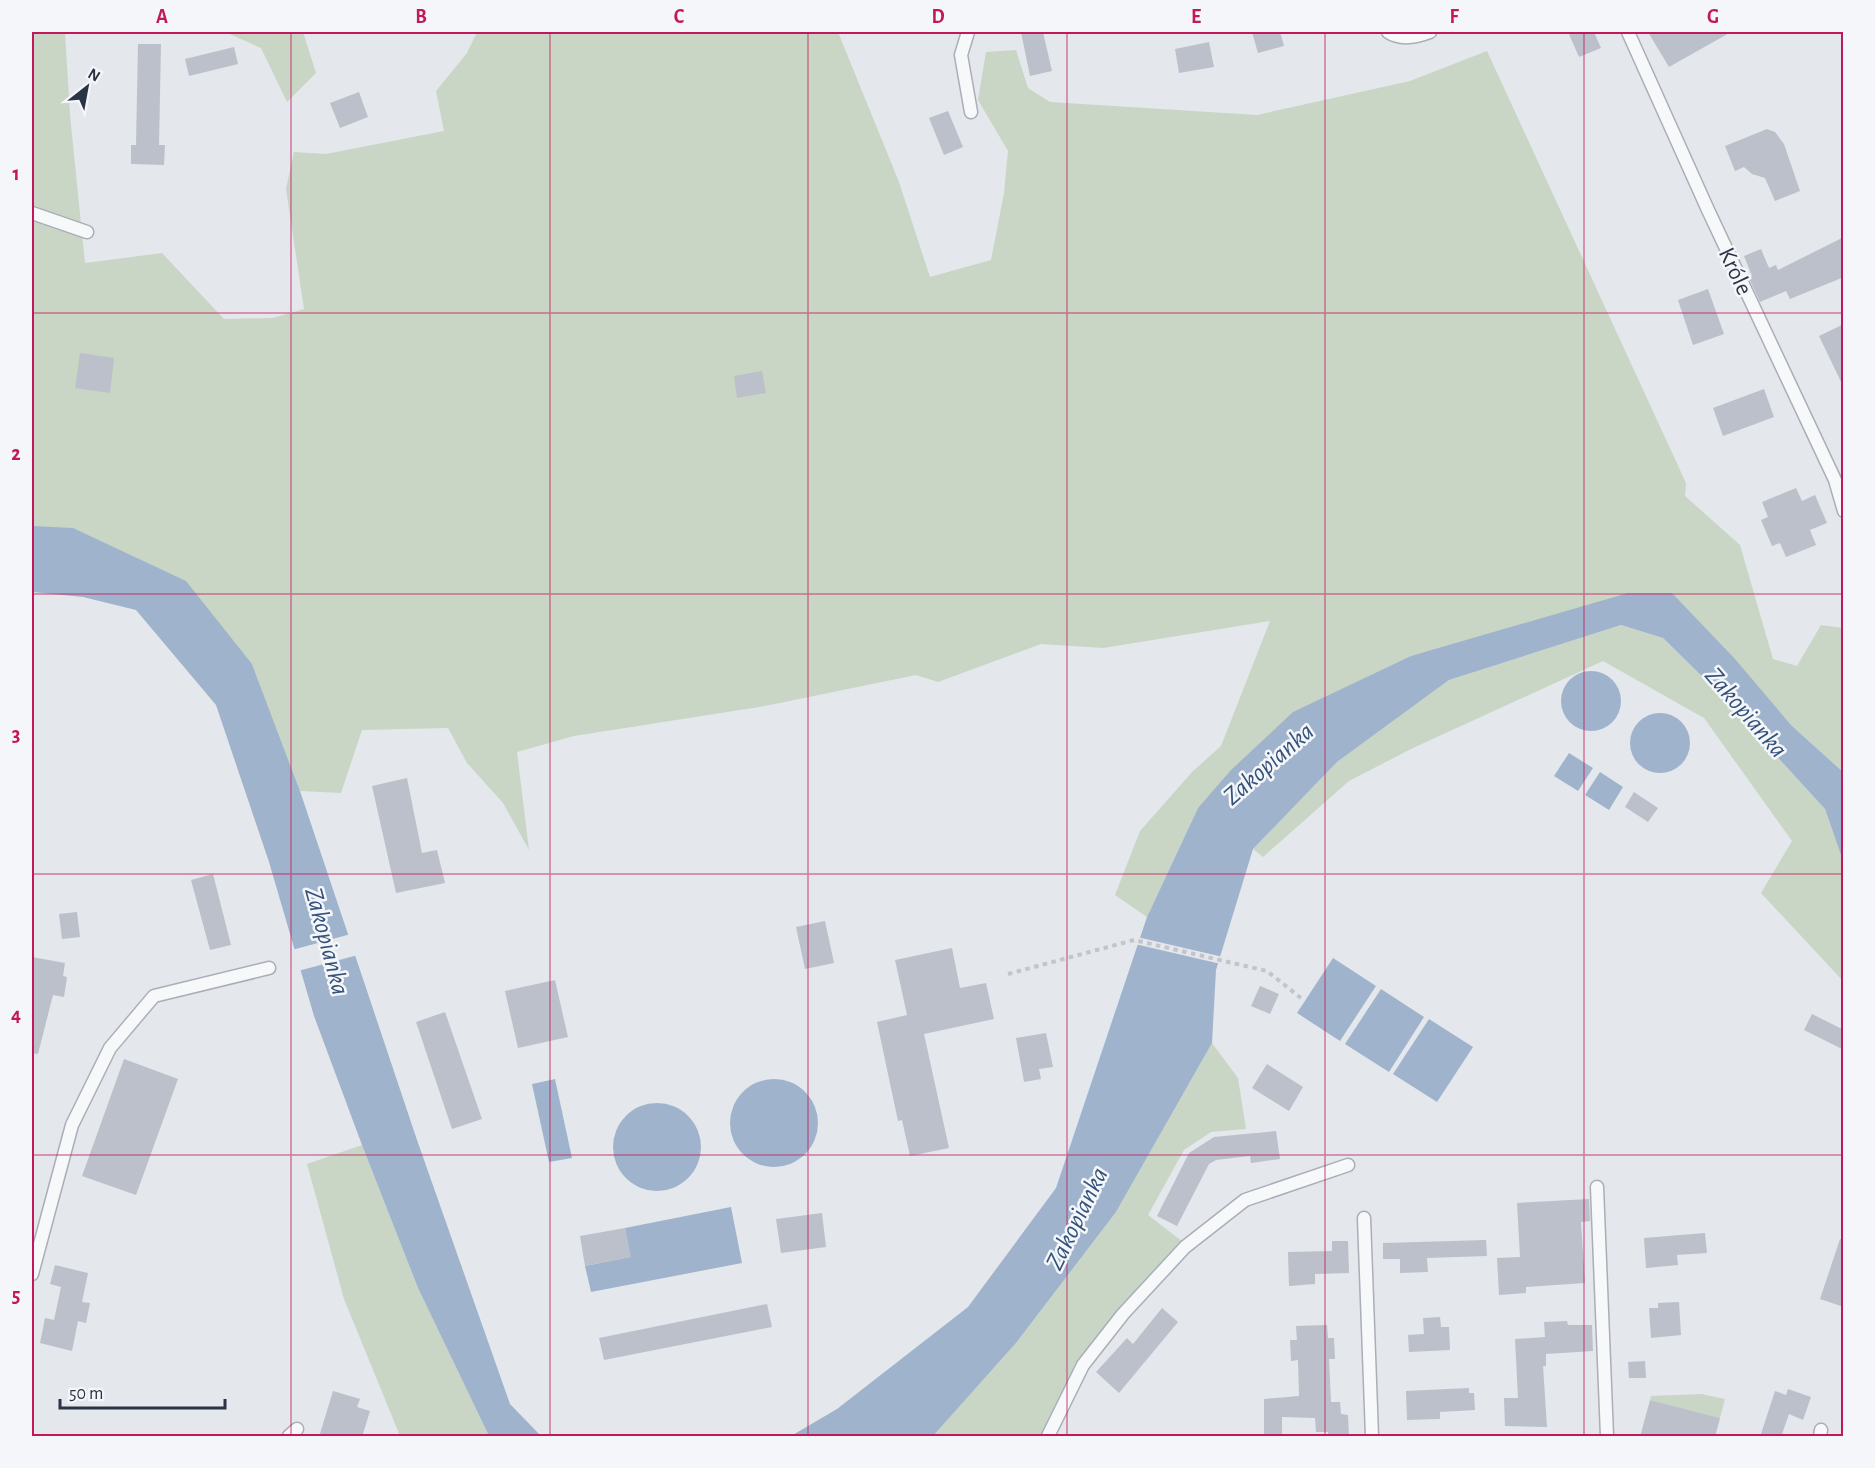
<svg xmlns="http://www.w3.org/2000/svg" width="1875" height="1468" font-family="'Alegreya Sans',sans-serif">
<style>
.green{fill:#c9d6c5}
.water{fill:#9fb4cc}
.pier{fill:#e4e7ec}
.building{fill:#bbc0ca}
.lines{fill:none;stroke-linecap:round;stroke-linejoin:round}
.lane-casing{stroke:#a9aeb7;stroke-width:15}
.path{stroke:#c2c5cb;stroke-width:4;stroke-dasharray:4.5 4.5;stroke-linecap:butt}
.lane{stroke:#f7f8fa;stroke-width:12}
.grid{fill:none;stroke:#c2185b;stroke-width:1.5;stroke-opacity:0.55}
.labels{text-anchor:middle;stroke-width:5;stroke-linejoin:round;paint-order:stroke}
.street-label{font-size:24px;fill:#2b3445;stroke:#f4f6f9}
.water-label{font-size:26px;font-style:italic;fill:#34527a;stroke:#f4f6f9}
.neatline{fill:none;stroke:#c2185b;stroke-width:2}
.grid-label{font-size:20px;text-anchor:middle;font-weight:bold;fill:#c2185b}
</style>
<rect width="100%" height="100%" fill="#e4e7ec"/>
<path class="green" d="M 32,32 L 65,32 L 70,115 L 85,263 L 162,253 L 224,319 L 273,318 L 304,309 L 286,189 L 294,152 L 326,154 L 444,131 L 436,91 L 467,53 L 477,32 L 838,32 L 899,182 L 930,277 L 991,260 L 1004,193 L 1008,151 L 978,100 L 986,52 L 1016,50 L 1028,88 L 1050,102 L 1257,115 L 1410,81 L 1487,51 L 1686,483 L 1685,496 L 1740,545 L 1773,659 L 1797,666 L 1821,625 L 1843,628 L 1843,772 L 1791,725 L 1672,593 L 1411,656 L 1198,808 L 1147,917 L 1115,895 L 1140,831 L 1193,771 L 1221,746 L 1270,621 L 1103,648 L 1041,644 L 938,682 L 916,675 L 765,706 L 574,736 L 517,752 L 529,850 L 503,803 L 467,763 L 448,728 L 362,730 L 341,793 L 300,791 L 252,664 L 32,526 Z
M 225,32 L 303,32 L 316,73 L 287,102 L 261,48 Z
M 1621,625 L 1663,638 L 1716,690 L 1825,809 L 1843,861 L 1843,981 L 1761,893 L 1792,841 L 1704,718 L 1603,661 L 1413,748 L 1349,781 L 1263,857 L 1253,849 L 1337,762 L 1449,680 Z
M 1212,1043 L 1238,1078 L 1246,1129 L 1211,1132 L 1184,1150 L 1148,1215 L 1183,1242 L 1099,1334 L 1048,1419 L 1044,1436 L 933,1436 L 1016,1343 L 1116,1212 Z
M 362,1145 L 418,1288 L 489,1436 L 400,1436 L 344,1299 L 307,1164 Z
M 1701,1394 L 1725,1399 L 1720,1418 L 1650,1400 L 1651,1396 Z"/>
<path class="water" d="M 32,526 L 73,528 L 186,581 L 252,664 L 300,791 L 417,1140 L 510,1404 L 541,1436 L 489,1436 L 418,1288 L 362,1145 L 314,1016 L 269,862 L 216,705 L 136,610 L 83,597 L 32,592 Z
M 1628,593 L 1672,593 L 1735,659 L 1791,725 L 1843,772 L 1843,861 L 1825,809 L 1716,690 L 1663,638 L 1621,625 L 1449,680 L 1337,762 L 1253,849 L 1216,970 L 1212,1043 L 1116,1212 L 1016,1343 L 933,1436 L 791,1436 L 837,1409 L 968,1307 L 1056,1188 L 1147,917 L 1198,808 L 1231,770 L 1293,712 L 1411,656 Z
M1561 701a30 30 0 1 1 60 0a30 30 0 1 1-60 0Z
M1630 743a30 30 0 1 1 60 0a30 30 0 1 1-60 0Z
M 1569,753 L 1593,768 L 1578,791 L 1554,776 Z
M 1600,772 L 1623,787 L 1609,810 L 1585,795 Z
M 1333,958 L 1376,986 L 1340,1041 L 1297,1013 Z
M 1381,989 L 1424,1017 L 1389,1072 L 1345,1044 Z
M 1429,1019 L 1473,1047 L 1437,1102 L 1393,1074 Z
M730 1123a44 44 0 1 1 88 0a44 44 0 1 1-88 0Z
M 555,1079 L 572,1158 L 549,1162 L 532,1084 Z
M613 1147a44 44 0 1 1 88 0a44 44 0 1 1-88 0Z
M 731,1207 L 742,1263 L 591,1292 L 585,1266 L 630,1257 L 625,1228 Z"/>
<path class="pier" d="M 351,934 L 358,955 L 298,971 L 292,950 Z
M 1137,937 L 1223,957 L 1221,964 L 1135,944 Z"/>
<path class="building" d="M 1021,32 L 1043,32 L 1052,71 L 1030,76 Z
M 1252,32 L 1280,32 L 1284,46 L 1258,53 Z
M 1568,32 L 1594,32 L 1601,48 L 1579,57 Z
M 1648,32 L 1731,32 L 1669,67 Z
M 1209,42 L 1214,67 L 1179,73 L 1175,49 Z
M 138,44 L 161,44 L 159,145 L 165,145 L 164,165 L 131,164 L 131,145 L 136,145 Z
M 234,47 L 238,64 L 189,76 L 185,59 Z
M 359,92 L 368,117 L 340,128 L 330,103 Z
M 948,111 L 963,147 L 944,155 L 929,118 Z
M 1767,129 L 1775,132 L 1784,144 L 1800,191 L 1775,201 L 1765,178 L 1752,174 L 1744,167 L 1735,171 L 1725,146 Z
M 1844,237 L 1844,277 L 1790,299 L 1786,291 L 1760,302 L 1749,278 L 1752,276 L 1744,256 L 1761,249 L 1769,268 L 1776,265 L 1778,270 Z
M 1708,289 L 1724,334 L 1693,345 L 1678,300 Z
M 1844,324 L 1844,388 L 1819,336 Z
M 80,353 L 114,358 L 110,393 L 75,388 Z
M 762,371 L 766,393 L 737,398 L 734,376 Z
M 1764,389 L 1774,417 L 1723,436 L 1713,408 Z
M 1796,488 L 1802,501 L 1815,495 L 1827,523 L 1810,530 L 1816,545 L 1786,557 L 1780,543 L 1772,546 L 1761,520 L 1768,517 L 1762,502 Z
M 407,778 L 422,853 L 437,850 L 445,883 L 396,893 L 372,786 Z
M 1634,792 L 1658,808 L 1648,822 L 1625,807 Z
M 213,874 L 231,945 L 210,950 L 191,880 Z
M 77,912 L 80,937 L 62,939 L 59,914 Z
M 825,921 L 834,963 L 805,969 L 796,927 Z
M 952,948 L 960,988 L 986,983 L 994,1019 L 924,1034 L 949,1148 L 910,1156 L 902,1120 L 898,1121 L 877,1022 L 907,1015 L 895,960 Z
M 32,957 L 65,963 L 63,976 L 67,977 L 64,997 L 53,995 L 38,1054 L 32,1053 Z
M 555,980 L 568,1037 L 518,1048 L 505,991 Z
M 1260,986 L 1279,994 L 1270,1014 L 1251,1006 Z
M 445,1012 L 482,1119 L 452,1129 L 416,1022 Z
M 1812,1014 L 1844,1030 L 1844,1050 L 1804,1030 Z
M 1046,1033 L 1053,1067 L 1039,1069 L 1041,1079 L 1024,1082 L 1016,1038 Z
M 124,1059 L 178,1079 L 136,1195 L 82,1176 Z
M 1267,1064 L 1303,1087 L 1289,1111 L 1252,1088 Z
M 1276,1131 L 1280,1159 L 1251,1163 L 1250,1156 L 1216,1160 L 1209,1164 L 1177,1226 L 1157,1216 L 1189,1153 L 1214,1137 Z
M 1589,1199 L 1590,1221 L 1581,1222 L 1585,1283 L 1526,1287 L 1526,1293 L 1499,1295 L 1497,1258 L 1520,1257 L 1517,1203 Z
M 822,1213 L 826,1247 L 781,1253 L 776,1219 Z
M 625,1228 L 631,1257 L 585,1266 L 580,1236 Z
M 1705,1233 L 1707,1253 L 1677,1255 L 1678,1265 L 1646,1268 L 1644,1238 Z
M 1840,1239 L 1844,1240 L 1844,1307 L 1820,1299 Z
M 1486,1240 L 1487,1256 L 1427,1258 L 1428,1272 L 1400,1273 L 1400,1259 L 1383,1259 L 1383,1243 Z
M 1332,1241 L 1348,1241 L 1349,1273 L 1315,1274 L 1315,1284 L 1289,1286 L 1288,1252 L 1332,1251 Z
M 55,1265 L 88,1273 L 82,1302 L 90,1303 L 86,1323 L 78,1321 L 72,1351 L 40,1343 L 45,1318 L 54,1320 L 61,1287 L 50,1284 Z
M 1679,1302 L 1681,1335 L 1651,1338 L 1649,1308 L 1658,1308 L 1658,1303 Z
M 767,1304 L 772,1327 L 604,1360 L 599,1338 Z
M 1162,1308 L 1178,1322 L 1119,1393 L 1096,1372 L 1127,1338 L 1133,1344 Z
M 1440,1317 L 1441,1327 L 1449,1327 L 1450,1350 L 1409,1352 L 1408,1335 L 1424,1334 L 1423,1318 Z
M 1567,1321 L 1568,1325 L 1592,1325 L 1593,1351 L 1546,1354 L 1546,1366 L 1543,1366 L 1547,1427 L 1505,1426 L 1504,1398 L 1518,1398 L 1515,1339 L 1545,1337 L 1544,1322 Z
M 1327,1325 L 1328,1338 L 1334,1338 L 1335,1359 L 1329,1359 L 1331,1402 L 1340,1402 L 1341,1414 L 1348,1415 L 1349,1437 L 1328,1437 L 1328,1432 L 1316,1432 L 1315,1418 L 1282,1417 L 1282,1437 L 1264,1437 L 1264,1399 L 1299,1396 L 1298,1360 L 1291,1361 L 1290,1340 L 1297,1340 L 1296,1326 Z
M 1645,1361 L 1646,1378 L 1629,1378 L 1628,1362 Z
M 1469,1388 L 1469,1393 L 1474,1393 L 1475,1410 L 1440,1412 L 1440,1419 L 1407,1420 L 1406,1391 Z
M 1788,1389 L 1811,1397 L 1803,1420 L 1789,1414 L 1781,1437 L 1760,1437 L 1775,1391 L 1786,1395 Z
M 333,1391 L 360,1399 L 357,1407 L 370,1411 L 362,1437 L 319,1437 Z
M 1650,1400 L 1720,1418 L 1715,1437 L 1640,1437 Z"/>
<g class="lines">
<defs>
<path id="lane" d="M 968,32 L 961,55 L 971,112
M 1388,32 C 1400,40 1417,37 1430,32
M 1628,32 L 1708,210 L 1835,480 L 1844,511
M 32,213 L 87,232
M 1597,1187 L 1607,1436
M 1364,1218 L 1372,1436
M 32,1274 L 72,1125 L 110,1048 L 154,996 L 269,968
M 289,1436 L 297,1429
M 1048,1436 L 1083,1365 L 1123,1314 L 1185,1247 L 1245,1200 L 1348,1165
M 1820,1436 L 1821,1430"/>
</defs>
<use href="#lane" class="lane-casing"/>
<path class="path" d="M 1008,974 L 1134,940 L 1267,971 L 1301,998"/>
<use href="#lane" class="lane"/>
</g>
<path class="grid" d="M 291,32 L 291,1436M 550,32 L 550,1436M 808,32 L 808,1436M 1067,32 L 1067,1436M 1325,32 L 1325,1436M 1584,32 L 1584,1436M 32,313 L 1844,313M 32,594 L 1844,594M 32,874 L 1844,874M 32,1155 L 1844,1155"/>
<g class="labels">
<g class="street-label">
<text transform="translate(1736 271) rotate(65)" y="8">Króle</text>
</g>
<g class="water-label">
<text transform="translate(1747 712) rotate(49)" y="9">Zakopianka</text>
<text transform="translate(1268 763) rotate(-41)" y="9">Zakopianka</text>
<text transform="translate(328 941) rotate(75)" y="9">Zakopianka</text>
<text transform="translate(1076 1218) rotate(-64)" y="9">Zakopianka</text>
</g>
</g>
<rect width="1875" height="1468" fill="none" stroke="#f4f6f9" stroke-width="66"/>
<g transform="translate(87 87) rotate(31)" stroke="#f4f6f9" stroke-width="4.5" paint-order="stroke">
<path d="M0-4.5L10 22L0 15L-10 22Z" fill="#2b3445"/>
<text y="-9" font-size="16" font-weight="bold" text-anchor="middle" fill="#2b3445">N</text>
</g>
<path d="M60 1399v9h165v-9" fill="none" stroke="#2b3445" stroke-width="3"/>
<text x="69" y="1399" font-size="18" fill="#2b3445" stroke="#f4f6f9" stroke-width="4.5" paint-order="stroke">50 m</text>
<rect x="33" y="33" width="1809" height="1402" class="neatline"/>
<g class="grid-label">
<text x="162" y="23">A</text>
<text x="421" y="23">B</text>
<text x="679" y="23">C</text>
<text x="938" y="23">D</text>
<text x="1196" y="23">E</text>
<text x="1454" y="23">F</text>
<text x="1713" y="23">G</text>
<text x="16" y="180">1</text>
<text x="16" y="460">2</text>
<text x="16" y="741">3</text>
<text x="16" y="1021">4</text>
<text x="16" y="1302">5</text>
</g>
</svg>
